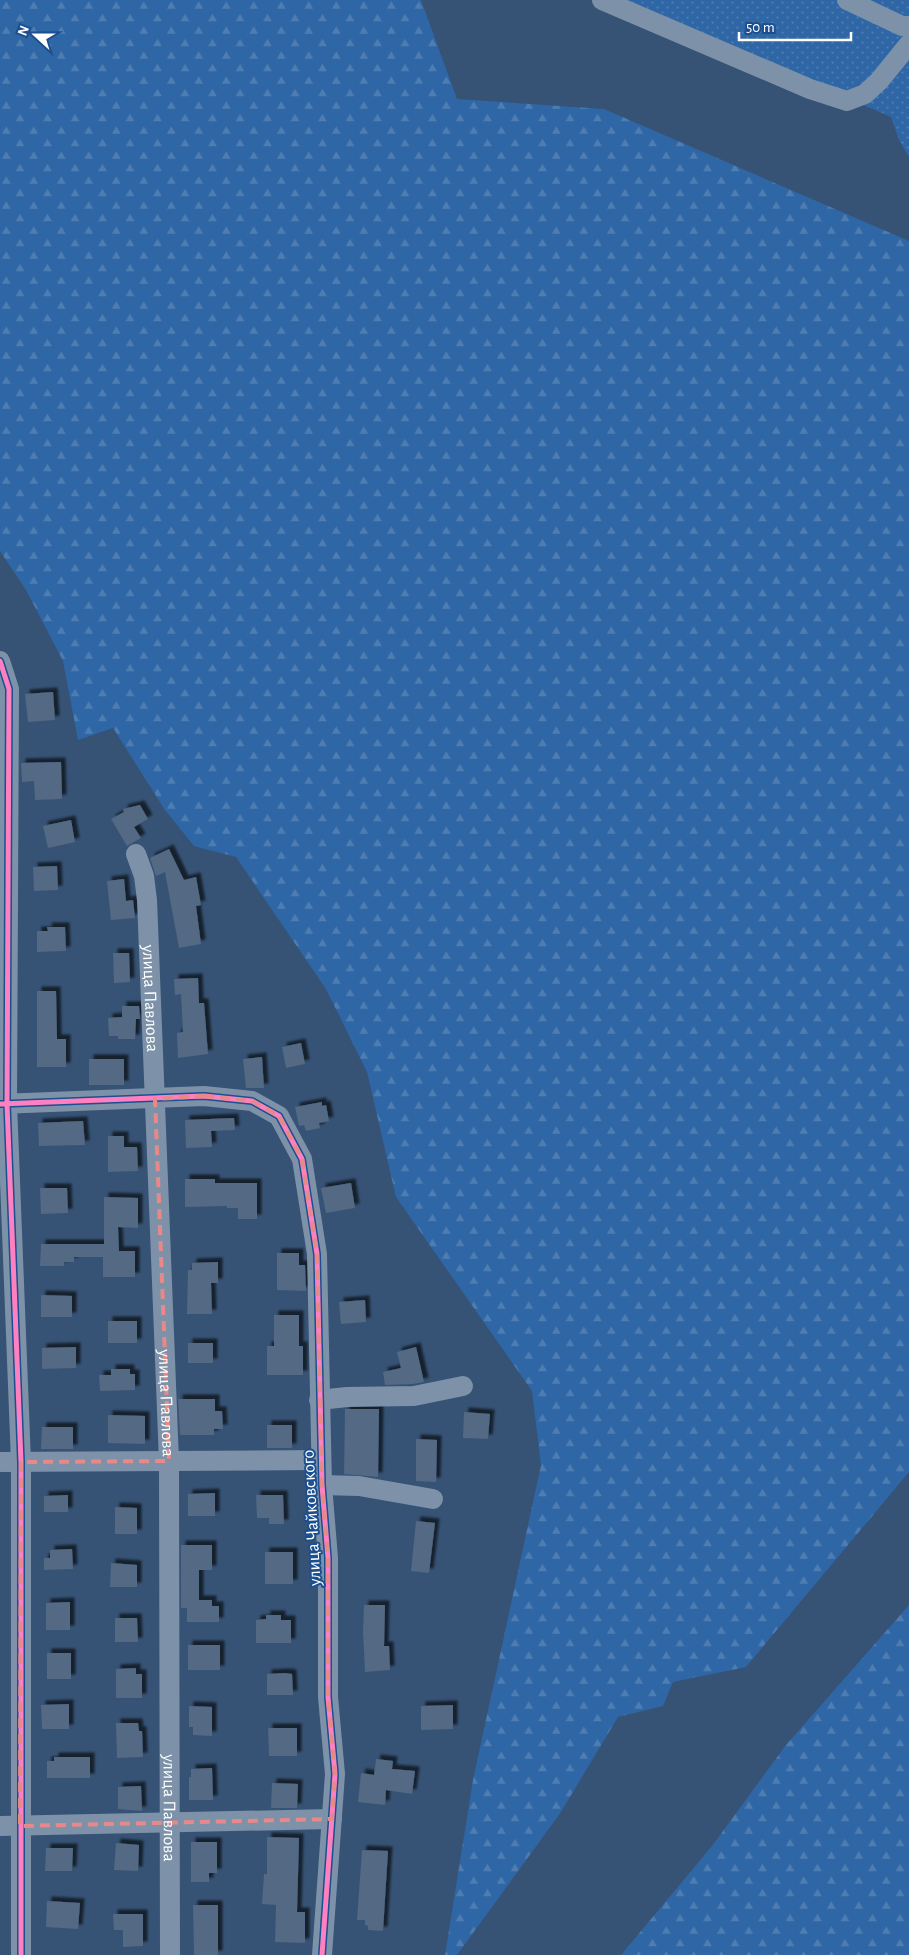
<svg xmlns="http://www.w3.org/2000/svg" width="909" height="1955" font-family="'Alegreya Sans',sans-serif">
<style>
.green{fill:url(#green-dots)}
.forest{fill:url(#forest-firs)}
.building{fill:#526984;filter:url(#shadow)}
.lines{fill:none;stroke-linecap:round;stroke-linejoin:round}
.minor{stroke:#7d92a8;stroke-width:20}
.cycleway-casing{stroke:#1b4f8f;stroke-width:8}
.cycleway{stroke:#ff80c0;stroke-width:5}
.marked{fill:none;stroke:#e88989;stroke-width:4;stroke-dasharray:10 6;stroke-linejoin:round}
.labels{text-anchor:middle;stroke-width:4;stroke-linejoin:round;paint-order:stroke}
.street-label{font-size:18px;fill:#fff;stroke:#1b4f8f}
</style>
<defs>
<pattern id="green-dots" width="8" height="8" patternUnits="userSpaceOnUse" patternTransform="scale(1.25)"><rect width="8" height="8" fill="#2f66a5"/><path d="M2 2h.1M6 6h.1" fill="none" stroke="#4e7db2" stroke-width="1.8" stroke-linecap="round"/></pattern>
<pattern id="forest-firs" width="22" height="20" patternUnits="userSpaceOnUse" patternTransform="scale(1.25)"><rect width="22" height="20" fill="#2f66a5"/><path d="M5 1l3.5 6h-7zM16 11l3.5 6h-7z" fill="#4e7db2"/></pattern>
<filter id="shadow"><feDropShadow dx="4.5" dy="-4.5" stdDeviation="1" flood-color="#0009"/></filter>
</defs>
<rect width="100%" height="100%" fill="#365274"/>
<path class="green" d="M 622,0 L 909,0 L 909,157 L 899,140 L 891,117 Z"/>
<path class="forest" d="M 0,0 L 421,0 L 457,99 L 604,109 L 909,241 L 909,1472 L 746,1667 L 673,1682 L 663,1706 L 618,1717 L 561,1812 L 457,1955 L 445,1955 L 473,1780 L 541,1465 L 532,1391 L 396,1197 L 367,1072 L 326,989 L 236,857 L 194,846 L 165,810 L 113,728 L 78,740 L 63,661 L 26,590 L 0,551 Z
M 909,1605 L 909,1955 L 621,1955 L 712,1846 L 786,1745 Z"/>
<path class="building" d="M 53,692 L 55,720 L 28,722 L 25,694 Z
M 61,762 L 62,799 L 35,800 L 34,781 L 22,782 L 21,763 Z
M 140,805 L 148,819 L 134,827 L 141,838 L 127,846 L 111,819 L 124,812 L 123,809 Z
M 71,820 L 75,842 L 48,848 L 43,826 Z
M 169,849 L 184,880 L 196,877 L 201,905 L 196,906 L 201,944 L 179,948 L 165,872 L 156,876 L 150,858 Z
M 57,866 L 58,890 L 34,891 L 33,867 Z
M 124,879 L 126,901 L 133,900 L 135,918 L 111,920 L 107,881 Z
M 47,927 L 65,927 L 66,951 L 37,952 L 37,931 L 48,931 Z
M 113,953 L 129,953 L 130,982 L 114,983 Z
M 198,978 L 199,1003 L 204,1003 L 208,1054 L 178,1058 L 177,1033 L 183,1032 L 181,994 L 175,995 L 174,979 Z
M 37,991 L 56,991 L 57,1039 L 66,1039 L 66,1067 L 37,1067 Z
M 122,1006 L 139,1006 L 140,1019 L 136,1019 L 135,1039 L 118,1039 L 118,1036 L 109,1036 L 108,1018 L 122,1017 Z
M 301,1043 L 305,1064 L 286,1068 L 282,1047 Z
M 262,1057 L 264,1088 L 246,1088 L 243,1059 Z
M 89,1059 L 124,1059 L 124,1085 L 89,1085 Z
M 322,1102 L 322,1106 L 326,1105 L 329,1121 L 319,1123 L 320,1128 L 306,1131 L 304,1125 L 299,1126 L 295,1107 Z
M 234,1118 L 235,1130 L 211,1131 L 212,1147 L 186,1148 L 185,1120 Z
M 83,1121 L 85,1145 L 39,1146 L 38,1123 Z
M 108,1136 L 124,1136 L 124,1147 L 137,1147 L 138,1171 L 108,1172 Z
M 185,1179 L 215,1179 L 215,1183 L 257,1183 L 257,1219 L 238,1219 L 238,1208 L 227,1208 L 227,1206 L 185,1207 Z
M 351,1183 L 355,1208 L 326,1213 L 321,1188 Z
M 40,1188 L 67,1188 L 68,1213 L 41,1214 Z
M 104,1197 L 138,1198 L 138,1228 L 118,1227 L 119,1251 L 135,1251 L 135,1277 L 103,1277 L 103,1257 L 74,1257 L 74,1262 L 64,1262 L 64,1266 L 40,1266 L 41,1244 L 104,1244 Z
M 277,1253 L 299,1253 L 299,1265 L 305,1265 L 306,1291 L 277,1290 Z
M 218,1262 L 218,1283 L 211,1283 L 212,1314 L 187,1314 L 188,1270 L 192,1270 L 192,1263 Z
M 41,1295 L 72,1296 L 72,1317 L 41,1317 Z
M 365,1300 L 366,1322 L 341,1324 L 339,1302 Z
M 274,1315 L 299,1315 L 299,1346 L 303,1346 L 303,1375 L 267,1375 L 267,1346 L 274,1346 Z
M 108,1321 L 137,1321 L 137,1343 L 108,1343 Z
M 188,1343 L 213,1343 L 213,1363 L 188,1363 Z
M 76,1347 L 76,1368 L 42,1369 L 42,1348 Z
M 416,1347 L 424,1382 L 413,1384 L 385,1385 L 383,1372 L 401,1368 L 397,1352 Z
M 111,1369 L 130,1369 L 130,1374 L 135,1374 L 135,1390 L 100,1391 L 99,1375 L 111,1375 Z
M 178,1399 L 215,1399 L 215,1411 L 222,1411 L 223,1429 L 214,1429 L 214,1435 L 180,1435 Z
M 345,1409 L 379,1409 L 378,1477 L 344,1474 Z
M 464,1412 L 490,1414 L 488,1439 L 463,1438 Z
M 108,1415 L 145,1416 L 145,1444 L 108,1443 Z
M 267,1425 L 292,1425 L 292,1448 L 267,1448 Z
M 42,1427 L 73,1427 L 73,1449 L 41,1449 Z
M 416,1439 L 437,1440 L 436,1482 L 416,1481 Z
M 215,1493 L 215,1516 L 188,1516 L 188,1494 Z
M 68,1495 L 68,1512 L 44,1512 L 44,1496 Z
M 256,1495 L 283,1495 L 284,1524 L 269,1524 L 269,1518 L 257,1518 Z
M 115,1507 L 137,1508 L 137,1534 L 115,1534 Z
M 416,1521 L 435,1523 L 429,1573 L 411,1571 Z
M 181,1545 L 212,1545 L 212,1570 L 199,1570 L 199,1600 L 212,1600 L 212,1606 L 219,1606 L 219,1622 L 187,1622 L 187,1608 L 181,1608 Z
M 72,1549 L 73,1569 L 44,1570 L 44,1558 L 50,1558 L 50,1550 Z
M 265,1552 L 293,1552 L 293,1584 L 265,1584 Z
M 111,1563 L 137,1565 L 137,1587 L 110,1587 Z
M 70,1602 L 70,1630 L 46,1630 L 46,1603 Z
M 364,1605 L 385,1605 L 384,1646 L 389,1646 L 390,1670 L 365,1672 L 363,1631 Z
M 266,1615 L 281,1615 L 281,1620 L 291,1620 L 291,1643 L 256,1643 L 256,1620 L 266,1619 Z
M 115,1618 L 137,1618 L 138,1642 L 115,1642 Z
M 188,1645 L 220,1645 L 220,1670 L 188,1670 Z
M 47,1653 L 71,1653 L 71,1679 L 47,1679 Z
M 136,1668 L 136,1674 L 142,1674 L 142,1698 L 116,1698 L 116,1669 Z
M 285,1673 L 292,1674 L 293,1695 L 267,1695 L 267,1674 Z
M 69,1704 L 69,1729 L 42,1729 L 41,1705 Z
M 453,1705 L 453,1729 L 421,1730 L 421,1706 Z
M 189,1706 L 212,1707 L 212,1736 L 193,1735 L 193,1727 L 189,1727 Z
M 116,1723 L 138,1723 L 139,1731 L 142,1731 L 143,1757 L 117,1758 Z
M 268,1728 L 297,1728 L 297,1756 L 269,1756 Z
M 54,1757 L 90,1757 L 90,1778 L 47,1778 L 47,1761 L 54,1761 Z
M 376,1759 L 393,1761 L 392,1769 L 415,1771 L 412,1794 L 386,1790 L 385,1805 L 358,1802 L 361,1773 L 374,1775 Z
M 212,1768 L 213,1800 L 189,1800 L 189,1777 L 191,1777 L 191,1769 Z
M 272,1783 L 298,1784 L 297,1808 L 271,1808 Z
M 141,1786 L 142,1811 L 118,1809 L 118,1787 Z
M 267,1837 L 299,1838 L 297,1912 L 305,1912 L 305,1943 L 275,1942 L 276,1905 L 262,1904 L 264,1874 L 267,1874 Z
M 191,1842 L 217,1842 L 217,1873 L 209,1873 L 209,1882 L 191,1882 Z
M 116,1843 L 139,1845 L 138,1871 L 114,1870 Z
M 46,1848 L 73,1848 L 72,1871 L 45,1871 Z
M 362,1850 L 388,1851 L 383,1931 L 368,1930 L 368,1926 L 365,1925 L 365,1920 L 357,1920 Z
M 47,1901 L 80,1903 L 78,1929 L 46,1927 Z
M 193,1905 L 218,1905 L 218,1955 L 194,1955 Z
M 113,1914 L 143,1914 L 143,1946 L 123,1947 L 123,1930 L 114,1930 Z"/>
<g class="lines">
<g class="minor">
<path d="M 602,0 L 810,89 L 847,101 L 865,94 L 879,81 L 909,44"/>
<path d="M 847,0 L 902,26 L 909,26"/>
<path d="M 0,661 L 9,689 L 7,1104 L 21,1462 L 21,1955"/>
<path id="s1" d="M 136,854 L 144,876 L 147,900 L 169,1461 L 170,1955"/>
<path d="M 0,1104 L 204,1096 L 252,1101 L 279,1116 L 302,1159 L 317,1254 L 322,1485 L 328,1558 L 328,1697 L 335,1774 L 322,1955"/>
<path d="M 319,1400 L 347,1397 L 414,1396 L 463,1386"/>
<path d="M 0,1462 L 321,1460"/>
<path d="M 322,1485 L 359,1486 L 433,1499"/>
<path d="M 0,1826 L 332,1819"/>
</g>
<defs>
<path id="cycleway" d="M 0,661 L 9,689 L 7,1104 L 21,1462 L 21,1955
M 0,1104 L 204,1096 L 252,1101 L 279,1116 L 302,1159 L 317,1254 L 322,1485 L 328,1558 L 328,1697 L 335,1774 L 322,1955"/>
</defs>
<use href="#cycleway" class="cycleway-casing"/>
<use href="#cycleway" class="cycleway"/>
</g>
<path class="marked" d="M 204,1096 L 252,1101 L 279,1116 L 302,1159 L 317,1254 L 322,1485 L 328,1558 L 328,1697 L 335,1774 L 332,1819 L 20,1826 L 21,1462 L 169,1461 L 155,1099 Z"/>
<g class="labels">
<g class="street-label">
<text dy="6" stroke="none"><textPath href="#s1" startOffset="146">улица Павлова</textPath></text>
<text dy="6" stroke="none"><textPath href="#s1" startOffset="551">улица Павлова</textPath></text>
<text transform="translate(311 1518) rotate(-93)" y="6">улица Чайковского</text>
<text dy="6" stroke="none"><textPath href="#s1" startOffset="956">улица Павлова</textPath></text>
</g>
</g>
<g transform="translate(35 35) rotate(291)" stroke="#1b4f8f" stroke-width="4" paint-order="stroke">
<path d="M0-4L9 19L0 12L-9 19Z" fill="#ffffff"/>
<text y="-8" font-size="14" font-weight="bold" text-anchor="middle" fill="#ffffff">N</text>
</g>
<path d="M739 32v8h112v-8" fill="none" stroke="#ffffff" stroke-width="2.5"/>
<text x="746" y="32" font-size="15" fill="#ffffff" stroke="#1b4f8f" stroke-width="4" paint-order="stroke">50 m</text>
</svg>
